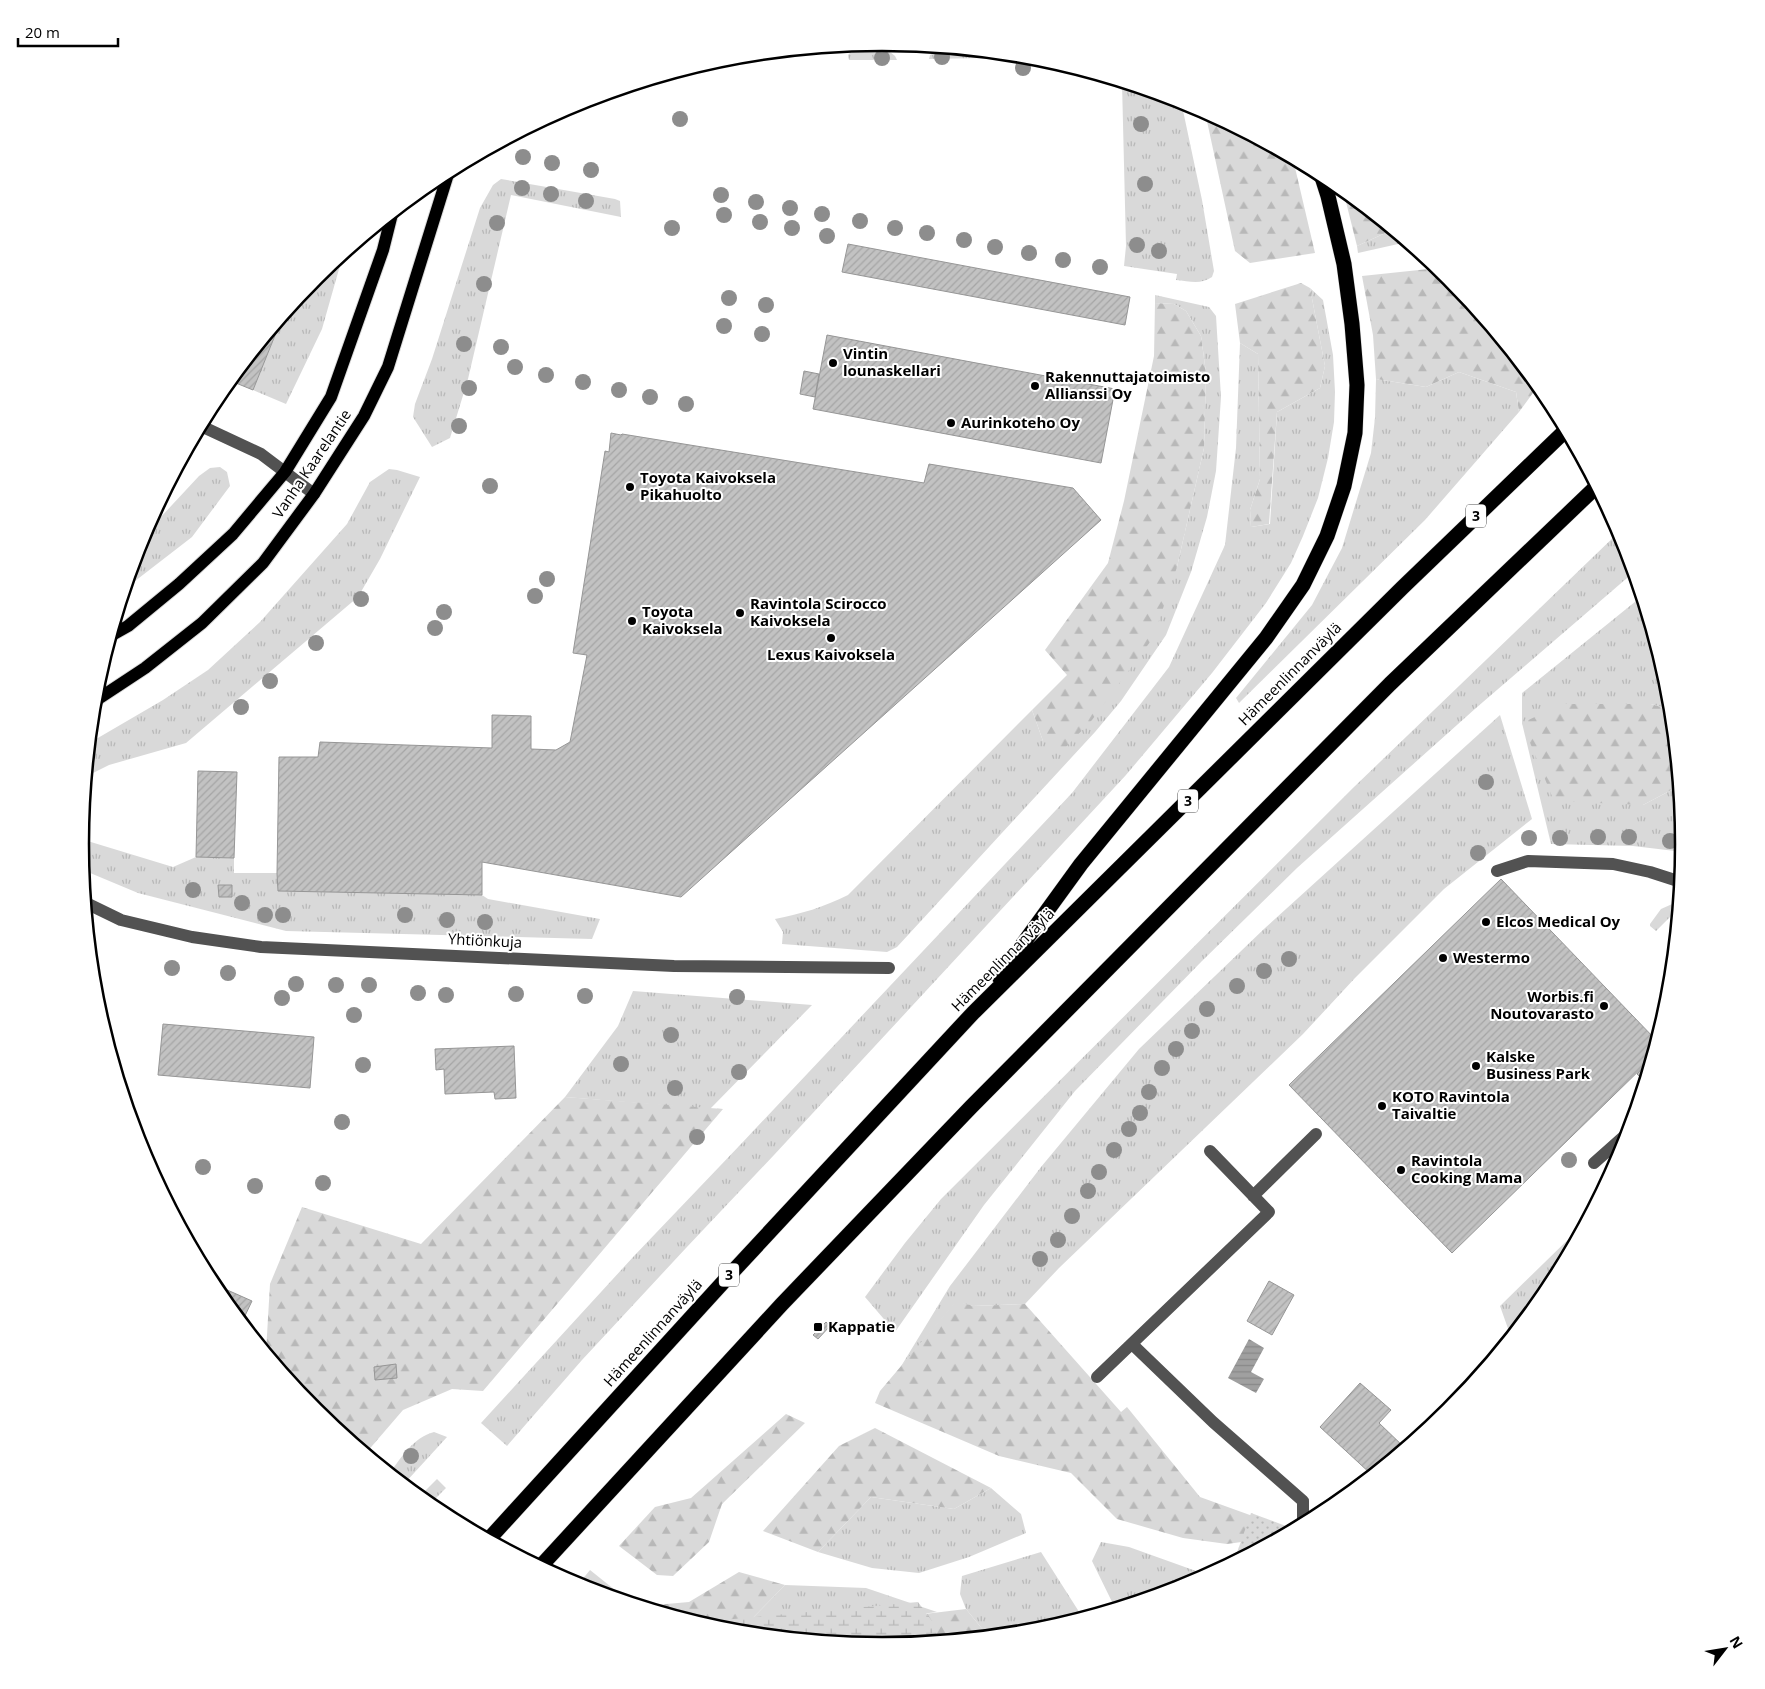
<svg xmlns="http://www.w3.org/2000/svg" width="1765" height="1689" font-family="'Open Sans',sans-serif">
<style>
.grass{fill:url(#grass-tufts)}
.forest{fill:url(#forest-firs)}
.wetland{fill:url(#wetland-marsh)}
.park{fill:url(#park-dots)}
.water{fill:url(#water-rules)}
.building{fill:url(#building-hatch);stroke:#969696}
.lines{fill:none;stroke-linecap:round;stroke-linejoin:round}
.major-casing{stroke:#dbdbdb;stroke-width:14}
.highway-casing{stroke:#dbdbdb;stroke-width:16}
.minor{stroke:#525252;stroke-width:12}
.major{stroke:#000;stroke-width:12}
.highway{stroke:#000;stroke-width:15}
.tree{fill:#8d8d8d}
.poi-dot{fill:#000;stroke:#fff;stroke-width:2}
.labels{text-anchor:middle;stroke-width:4;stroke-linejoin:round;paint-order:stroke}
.shield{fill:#fff;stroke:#4c4c4c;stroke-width:1}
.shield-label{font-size:14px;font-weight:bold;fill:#000}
.poi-label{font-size:15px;font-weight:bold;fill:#000;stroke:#fff;text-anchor:start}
.street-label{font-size:15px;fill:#000;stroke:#fff}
.rim{fill:none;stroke:#000;stroke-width:2.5}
</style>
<defs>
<pattern id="grass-tufts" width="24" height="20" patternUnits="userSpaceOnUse" patternTransform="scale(1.25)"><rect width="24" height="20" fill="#d9d9d9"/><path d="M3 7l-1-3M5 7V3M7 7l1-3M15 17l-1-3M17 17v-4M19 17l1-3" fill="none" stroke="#b8b8b8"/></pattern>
<pattern id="forest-firs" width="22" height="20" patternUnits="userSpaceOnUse" patternTransform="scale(1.25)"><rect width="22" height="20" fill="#d9d9d9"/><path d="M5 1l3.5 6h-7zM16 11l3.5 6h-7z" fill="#b8b8b8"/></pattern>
<pattern id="wetland-marsh" width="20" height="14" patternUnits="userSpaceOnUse" patternTransform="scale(1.25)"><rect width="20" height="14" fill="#d9d9d9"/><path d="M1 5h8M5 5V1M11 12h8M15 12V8" fill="none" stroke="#b8b8b8"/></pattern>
<pattern id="park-dots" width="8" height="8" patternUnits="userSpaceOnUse" patternTransform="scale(1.25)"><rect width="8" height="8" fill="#d9d9d9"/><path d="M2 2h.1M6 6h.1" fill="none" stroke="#b8b8b8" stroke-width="1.8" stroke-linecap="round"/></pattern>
<pattern id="water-rules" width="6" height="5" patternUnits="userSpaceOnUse" patternTransform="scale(1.25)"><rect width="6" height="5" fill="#a0a0a0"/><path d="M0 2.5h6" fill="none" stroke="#888"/></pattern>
<pattern id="building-hatch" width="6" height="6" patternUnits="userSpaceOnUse" patternTransform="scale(1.25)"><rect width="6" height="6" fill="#c2c2c2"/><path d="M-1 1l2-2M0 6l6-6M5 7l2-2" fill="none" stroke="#a5a5a5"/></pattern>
</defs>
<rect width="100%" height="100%" fill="#fff"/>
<path class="grass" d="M 970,51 L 979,54 L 982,58 L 929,59 L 930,55 L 934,53 Z
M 890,52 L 895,56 L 897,60 L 849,60 L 848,55 L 850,53 Z
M 1122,83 L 1181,101 L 1202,200 L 1214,271 L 1212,277 C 1201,285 1189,281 1176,280 L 1177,274 L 1124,266 L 1126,246 Z
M 501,179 L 615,199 L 620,201 L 621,217 L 511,195 L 468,379 L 450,438 L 432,447 L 413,417 L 415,404 L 432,359 L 480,208 L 493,185 Z
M 1392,230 L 1407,242 L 1358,253 L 1357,246 Z
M 343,255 L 322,329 L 286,404 L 253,390 L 282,318 L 316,277 Z
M 1310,288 L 1323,300 L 1333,355 L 1335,392 L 1334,422 L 1328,458 L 1318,498 L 1303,536 L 1291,563 L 1266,603 L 1212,673 L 1126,775 L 774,1155 L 686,1248 L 582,1360 L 507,1446 L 481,1423 L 634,1256 L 741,1144 L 1072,793 L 1169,667 L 1225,545 L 1236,448 L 1240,343 L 1258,354 L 1260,479 L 1250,510 L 1251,527 L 1270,524 L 1277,412 L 1320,388 L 1325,366 Z
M 1155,295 L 1209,307 L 1216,316 L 1221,397 L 1216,471 L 1207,517 L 1191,572 L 1166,635 L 1121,701 L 1095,732 L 897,947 L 887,952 L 782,944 L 783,932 L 775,919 C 801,914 824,907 848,895 L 1032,710 L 1043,741 L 1177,567 L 1204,448 L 1206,373 L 1201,336 L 1186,311 L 1174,304 L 1155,303 Z
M 1459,372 L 1516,392 L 1519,412 L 1425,520 L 1239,703 L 1236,698 L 1312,605 L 1342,548 L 1371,453 L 1375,418 L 1376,379 L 1426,387 Z
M 220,467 L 227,472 L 230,486 L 192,537 L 126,588 L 142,537 L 146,530 L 159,519 L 199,476 L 210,468 Z
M 389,469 L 397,470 L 420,477 L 380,559 L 358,597 L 186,743 L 109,765 L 87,776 L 91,742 L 163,700 L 208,670 L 260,622 L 347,524 L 370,482 Z
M 1620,531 L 1634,572 L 1476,708 L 1297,868 L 1202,961 L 1075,1091 L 984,1205 L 895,1332 L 865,1297 L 905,1243 L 941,1199 L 1354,787 Z
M 1641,597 L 1669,688 L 1671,710 L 1651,704 L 1643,805 L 1679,786 L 1684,845 L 1684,853 L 1675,851 L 1633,846 L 1551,844 L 1522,723 L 1522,693 Z
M 1500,715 L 1532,819 L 1444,889 L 1355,978 L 1303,1034 L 1059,1268 L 1025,1304 L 973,1306 L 956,1302 L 900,1368 L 950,1286 L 1041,1167 L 1139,1049 L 1265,928 Z
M 81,839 L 173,867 L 196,857 L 234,858 L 234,873 L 277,873 L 278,891 L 482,895 L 488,899 L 600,919 L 592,939 L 286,931 L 138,893 L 83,870 Z
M 1679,901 L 1677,921 L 1671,916 L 1656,931 L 1650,926 L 1650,924 L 1661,909 Z
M 633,991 L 812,1005 L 710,1109 L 565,1097 L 618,1026 Z
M 1586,1222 L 1549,1290 L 1511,1337 L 1500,1306 Z
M 434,1432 L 447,1437 L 404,1484 L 390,1473 C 402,1456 413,1438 434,1432 Z
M 437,1479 L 446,1488 L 429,1505 L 419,1497 Z
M 991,1488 L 1021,1514 L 1026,1533 L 969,1557 L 919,1573 L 872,1568 L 818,1552 L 871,1497 L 954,1509 Z
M 1101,1542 L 1129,1547 L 1196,1571 L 1215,1572 L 1189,1586 L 1115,1608 L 1092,1561 Z
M 1041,1552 L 1083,1618 L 1039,1631 L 988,1636 L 966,1609 L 960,1594 L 962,1576 Z
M 785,1585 L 866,1588 L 937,1612 L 858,1622 L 842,1642 L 739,1632 Z"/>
<path class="forest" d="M 1205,112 L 1293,159 L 1315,253 L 1250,263 L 1235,251 Z
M 1343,190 L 1392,230 L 1357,246 Z
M 1438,268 L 1450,278 L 1538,386 L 1519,412 L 1516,392 L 1459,372 L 1426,387 L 1376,379 L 1373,335 L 1362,276 Z
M 1301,283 L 1310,288 L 1325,366 L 1320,388 L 1277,412 L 1269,524 L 1251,527 L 1250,510 L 1260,479 L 1258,354 L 1240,343 L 1235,304 Z
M 1155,303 L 1174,304 L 1186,311 L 1201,336 L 1206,373 L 1204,448 L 1177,567 L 1153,638 L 1092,720 L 1064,749 L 1043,741 L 1032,710 L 1067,675 L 1045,650 L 1108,563 L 1124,501 L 1154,356 Z
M 1563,704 L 1651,704 L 1671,710 L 1679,786 L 1643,805 L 1554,801 L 1522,723 Z
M 565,1097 L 723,1109 L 483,1391 L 452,1389 L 403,1410 L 366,1453 L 315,1411 L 266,1352 L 270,1284 L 302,1207 L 421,1244 Z
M 956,1301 L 973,1306 L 1025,1304 L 1121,1412 L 1127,1407 L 1200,1497 L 1283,1527 L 1270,1538 L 1227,1544 L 1183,1538 L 1117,1519 L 1071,1473 L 999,1456 L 875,1403 L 880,1391 Z
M 786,1414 L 805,1423 L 722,1504 L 709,1542 L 673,1576 L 657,1575 L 619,1546 L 655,1507 L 691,1498 Z
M 875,1428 L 991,1488 L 954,1509 L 871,1497 L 818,1552 L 763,1531 L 839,1446 Z
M 590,1570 L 630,1602 L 577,1586 Z
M 739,1572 L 785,1585 L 739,1632 L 726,1631 L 644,1606 L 689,1602 Z
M 966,1609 L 988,1636 L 883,1646 L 858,1622 Z"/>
<path class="wetland" d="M 918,1602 L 937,1628 L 935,1641 L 883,1646 L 726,1631 L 702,1624 L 711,1621 Z"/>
<path class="park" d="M 1251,1513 L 1294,1529 L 1234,1561 Z"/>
<path class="water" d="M 1249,1339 L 1264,1348 L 1251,1372 L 1264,1379 L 1256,1393 L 1228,1378 Z"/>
<path class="building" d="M 848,244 L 1130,297 L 1125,325 L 842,272 Z
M 282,318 L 253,390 L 231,381 Z
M 827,335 L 1115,389 L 1101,463 L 813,409 Z
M 804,371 L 819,374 L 815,397 L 800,394 Z
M 611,433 L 621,435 L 622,434 L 924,483 L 929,464 L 1073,488 L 1101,520 L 681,897 L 482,862 L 482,895 L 278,891 L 277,873 L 279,757 L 318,757 L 320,742 L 492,748 L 492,715 L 531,716 L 531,749 L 556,750 L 570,742 L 587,655 L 573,653 L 605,451 L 609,452 Z
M 198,771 L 237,772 L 234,858 L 196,857 Z
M 1501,879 L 1657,1041 L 1651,1059 L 1452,1253 L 1289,1085 Z
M 218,885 L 232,885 L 232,897 L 219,897 Z
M 163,1024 L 314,1037 L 310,1088 L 158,1075 Z
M 514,1046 L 516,1098 L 495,1099 L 494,1092 L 445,1094 L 444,1069 L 436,1070 L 435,1049 Z
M 1651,1059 L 1645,1082 L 1637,1074 Z
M 1269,1281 L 1294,1295 L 1272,1335 L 1247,1321 Z
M 225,1289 L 252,1301 L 242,1322 L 221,1297 Z
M 826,1322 L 830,1326 L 818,1339 L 813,1335 Z
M 396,1364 L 397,1378 L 375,1380 L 374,1367 Z
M 1360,1383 L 1391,1410 L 1379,1423 L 1405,1448 L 1372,1475 L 1320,1427 Z"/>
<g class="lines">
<defs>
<path id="major" d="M 112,635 L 128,626 L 179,584 L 233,534 L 285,472 L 331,397 L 383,250 L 392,214
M 95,701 L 145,668 L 202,623 L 263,563 L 314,494 L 364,416 L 388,367 L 449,171"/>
<path id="highway" d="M 999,977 L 1081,864 L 1266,638 L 1303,585 L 1327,536 L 1344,486 L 1355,433 L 1357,385 L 1352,324 L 1344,264 L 1328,196 L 1321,174
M 489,1539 L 737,1267 L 973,1013 L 1402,588 L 1566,430
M 540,1567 L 782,1304 L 971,1107 L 1390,684 L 1596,487"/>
</defs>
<use href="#major" class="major-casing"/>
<use href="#highway" class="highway-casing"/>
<path class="minor" d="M 201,426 L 261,454 L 314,494
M 1497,871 L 1528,861 L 1613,864 L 1650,872 L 1681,882
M 86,903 L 121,920 L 192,937 L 261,947 L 674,966 L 889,968
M 1594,1163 L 1630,1131
M 1253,1196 L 1316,1134
M 1132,1344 L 1213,1422 L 1303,1501 L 1303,1525
M 1097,1377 L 1269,1212 L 1210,1151"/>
<use href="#major" class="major"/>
<use href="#highway" class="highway"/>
</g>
<g class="tree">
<circle cx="942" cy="57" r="8"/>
<circle cx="882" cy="58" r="8"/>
<circle cx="1023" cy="68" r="8"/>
<circle cx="680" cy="119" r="8"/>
<circle cx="1141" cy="124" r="8"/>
<circle cx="523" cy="157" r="8"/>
<circle cx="552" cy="163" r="8"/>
<circle cx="591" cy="170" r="8"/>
<circle cx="1145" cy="184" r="8"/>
<circle cx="522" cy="188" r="8"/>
<circle cx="551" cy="194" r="8"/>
<circle cx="721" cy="195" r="8"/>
<circle cx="586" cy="201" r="8"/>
<circle cx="756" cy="202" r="8"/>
<circle cx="790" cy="208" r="8"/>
<circle cx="822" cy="214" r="8"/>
<circle cx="724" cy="215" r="8"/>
<circle cx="860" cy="221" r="8"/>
<circle cx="760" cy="222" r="8"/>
<circle cx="497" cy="223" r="8"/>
<circle cx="672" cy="228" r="8"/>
<circle cx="792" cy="228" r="8"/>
<circle cx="895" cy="228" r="8"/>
<circle cx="927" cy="233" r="8"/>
<circle cx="827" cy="236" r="8"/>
<circle cx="964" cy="240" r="8"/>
<circle cx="1137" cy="245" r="8"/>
<circle cx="995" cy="247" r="8"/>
<circle cx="1159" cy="251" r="8"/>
<circle cx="1029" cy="253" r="8"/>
<circle cx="1063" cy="260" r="8"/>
<circle cx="1100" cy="267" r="8"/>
<circle cx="484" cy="284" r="8"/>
<circle cx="729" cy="298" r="8"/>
<circle cx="766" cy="305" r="8"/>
<circle cx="724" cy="326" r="8"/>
<circle cx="762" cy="334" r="8"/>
<circle cx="464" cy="344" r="8"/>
<circle cx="501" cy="347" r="8"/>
<circle cx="515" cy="367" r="8"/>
<circle cx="546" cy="375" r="8"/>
<circle cx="583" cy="382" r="8"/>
<circle cx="469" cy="388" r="8"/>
<circle cx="619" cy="390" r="8"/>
<circle cx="650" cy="397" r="8"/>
<circle cx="686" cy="404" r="8"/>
<circle cx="459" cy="426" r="8"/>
<circle cx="490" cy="486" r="8"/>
<circle cx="547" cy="579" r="8"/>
<circle cx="535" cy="596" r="8"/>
<circle cx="361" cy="599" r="8"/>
<circle cx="444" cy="612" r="8"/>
<circle cx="435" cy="628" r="8"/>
<circle cx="316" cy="643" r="8"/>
<circle cx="270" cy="681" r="8"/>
<circle cx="241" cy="707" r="8"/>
<circle cx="1486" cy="782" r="8"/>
<circle cx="1598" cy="837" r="8"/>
<circle cx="1629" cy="837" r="8"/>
<circle cx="1529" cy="838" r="8"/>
<circle cx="1560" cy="838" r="8"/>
<circle cx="1670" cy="841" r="8"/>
<circle cx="1478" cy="853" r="8"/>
<circle cx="193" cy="890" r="8"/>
<circle cx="242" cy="903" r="8"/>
<circle cx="265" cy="915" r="8"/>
<circle cx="283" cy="915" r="8"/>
<circle cx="405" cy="915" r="8"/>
<circle cx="447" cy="920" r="8"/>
<circle cx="485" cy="922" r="8"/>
<circle cx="1289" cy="959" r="8"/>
<circle cx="172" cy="968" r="8"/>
<circle cx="1264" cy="971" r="8"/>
<circle cx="228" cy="973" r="8"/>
<circle cx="296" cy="984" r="8"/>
<circle cx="336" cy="985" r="8"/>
<circle cx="369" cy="985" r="8"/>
<circle cx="1237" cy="986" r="8"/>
<circle cx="418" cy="993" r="8"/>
<circle cx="516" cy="994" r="8"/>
<circle cx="446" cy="995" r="8"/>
<circle cx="585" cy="996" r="8"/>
<circle cx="737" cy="997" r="8"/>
<circle cx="282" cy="998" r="8"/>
<circle cx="1207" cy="1009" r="8"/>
<circle cx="354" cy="1015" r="8"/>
<circle cx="1192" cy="1031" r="8"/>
<circle cx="671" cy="1035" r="8"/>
<circle cx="1176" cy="1049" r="8"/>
<circle cx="621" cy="1064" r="8"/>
<circle cx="363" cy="1065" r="8"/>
<circle cx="1162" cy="1068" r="8"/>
<circle cx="739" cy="1072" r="8"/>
<circle cx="675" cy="1088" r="8"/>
<circle cx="1149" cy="1092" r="8"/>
<circle cx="1140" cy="1113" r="8"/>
<circle cx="342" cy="1122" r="8"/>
<circle cx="1129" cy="1129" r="8"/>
<circle cx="697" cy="1137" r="8"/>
<circle cx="1114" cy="1150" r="8"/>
<circle cx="1569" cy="1160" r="8"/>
<circle cx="203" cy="1167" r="8"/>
<circle cx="1099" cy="1172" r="8"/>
<circle cx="323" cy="1183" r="8"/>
<circle cx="255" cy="1186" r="8"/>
<circle cx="1088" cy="1191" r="8"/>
<circle cx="1072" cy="1216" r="8"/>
<circle cx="1058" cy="1240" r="8"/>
<circle cx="1040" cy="1259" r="8"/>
<circle cx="411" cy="1456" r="8"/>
</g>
<g class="poi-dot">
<circle cx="833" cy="363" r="5"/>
<circle cx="1035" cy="386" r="5"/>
<circle cx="951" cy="423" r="5"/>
<circle cx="630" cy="487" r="5"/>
<circle cx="740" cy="613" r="5"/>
<circle cx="632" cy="621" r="5"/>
<circle cx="831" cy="638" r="5"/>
<circle cx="1486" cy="922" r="5"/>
<circle cx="1443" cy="958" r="5"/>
<circle cx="1604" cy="1006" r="5"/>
<circle cx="1476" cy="1066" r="5"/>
<circle cx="1382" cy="1106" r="5"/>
<circle cx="1401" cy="1170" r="5"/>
<rect x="813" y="1322" width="10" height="10" rx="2.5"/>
</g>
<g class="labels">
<g class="shield">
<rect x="1466" y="504.5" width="20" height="23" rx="4"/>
<rect x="1178" y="789.5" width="20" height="23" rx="4"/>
<rect x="719" y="1263.5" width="20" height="23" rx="4"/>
</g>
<g class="shield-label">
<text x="1476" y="521">3</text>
<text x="1188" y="806">3</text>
<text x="729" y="1280">3</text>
</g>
<g class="poi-label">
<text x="843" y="359">Vintin<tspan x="843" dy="17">lounaskellari</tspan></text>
<text x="1045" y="382">Rakennuttajatoimisto<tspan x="1045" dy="17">Allianssi Oy</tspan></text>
<text x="961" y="428">Aurinkoteho Oy</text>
<text x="640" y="483">Toyota Kaivoksela<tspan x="640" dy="17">Pikahuolto</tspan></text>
<text x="750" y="609">Ravintola Scirocco<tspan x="750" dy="17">Kaivoksela</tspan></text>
<text x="642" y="617">Toyota<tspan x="642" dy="17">Kaivoksela</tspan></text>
<text x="831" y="660" text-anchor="middle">Lexus Kaivoksela</text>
<text x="1496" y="927">Elcos Medical Oy</text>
<text x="1453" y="963">Westermo</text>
<text x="1594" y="1002" text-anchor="end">Worbis.fi<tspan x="1594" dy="17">Noutovarasto</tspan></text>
<text x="1486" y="1062">Kalske<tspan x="1486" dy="17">Business Park</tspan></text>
<text x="1392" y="1102">KOTO Ravintola<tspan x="1392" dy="17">Taivaltie</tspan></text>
<text x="1411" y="1166">Ravintola<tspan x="1411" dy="17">Cooking Mama</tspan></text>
<text x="828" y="1332">Kappatie</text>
</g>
<g class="street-label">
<text transform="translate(312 464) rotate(-56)" y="5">Vanha Kaarelantie</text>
<text transform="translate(1290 674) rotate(-45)" y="5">Hämeenlinnanväylä</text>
<text transform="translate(485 941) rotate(3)" y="5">Yhtiönkuja</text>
<text transform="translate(1003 960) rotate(-45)" y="5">Hämeenlinnanväylä</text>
<text transform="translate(653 1333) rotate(-48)" y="5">Hämeenlinnanväylä</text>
</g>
</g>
<path d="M0 0H1765V1689H0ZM89 844a793 793 0 1 1 1586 0a793 793 0 1 1-1586 0Z" fill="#fff" fill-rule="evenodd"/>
<path class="rim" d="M89 844a793 793 0 1 1 1586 0a793 793 0 1 1-1586 0Z"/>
<g transform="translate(1725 1649) rotate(59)" stroke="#ffffff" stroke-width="4" paint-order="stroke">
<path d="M0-4L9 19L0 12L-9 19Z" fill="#000000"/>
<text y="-8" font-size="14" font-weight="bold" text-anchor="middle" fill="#000000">N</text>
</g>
<path d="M18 38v8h100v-8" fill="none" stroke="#000000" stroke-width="2.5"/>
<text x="25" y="38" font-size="15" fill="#000000" stroke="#ffffff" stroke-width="4" paint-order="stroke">20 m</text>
</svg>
